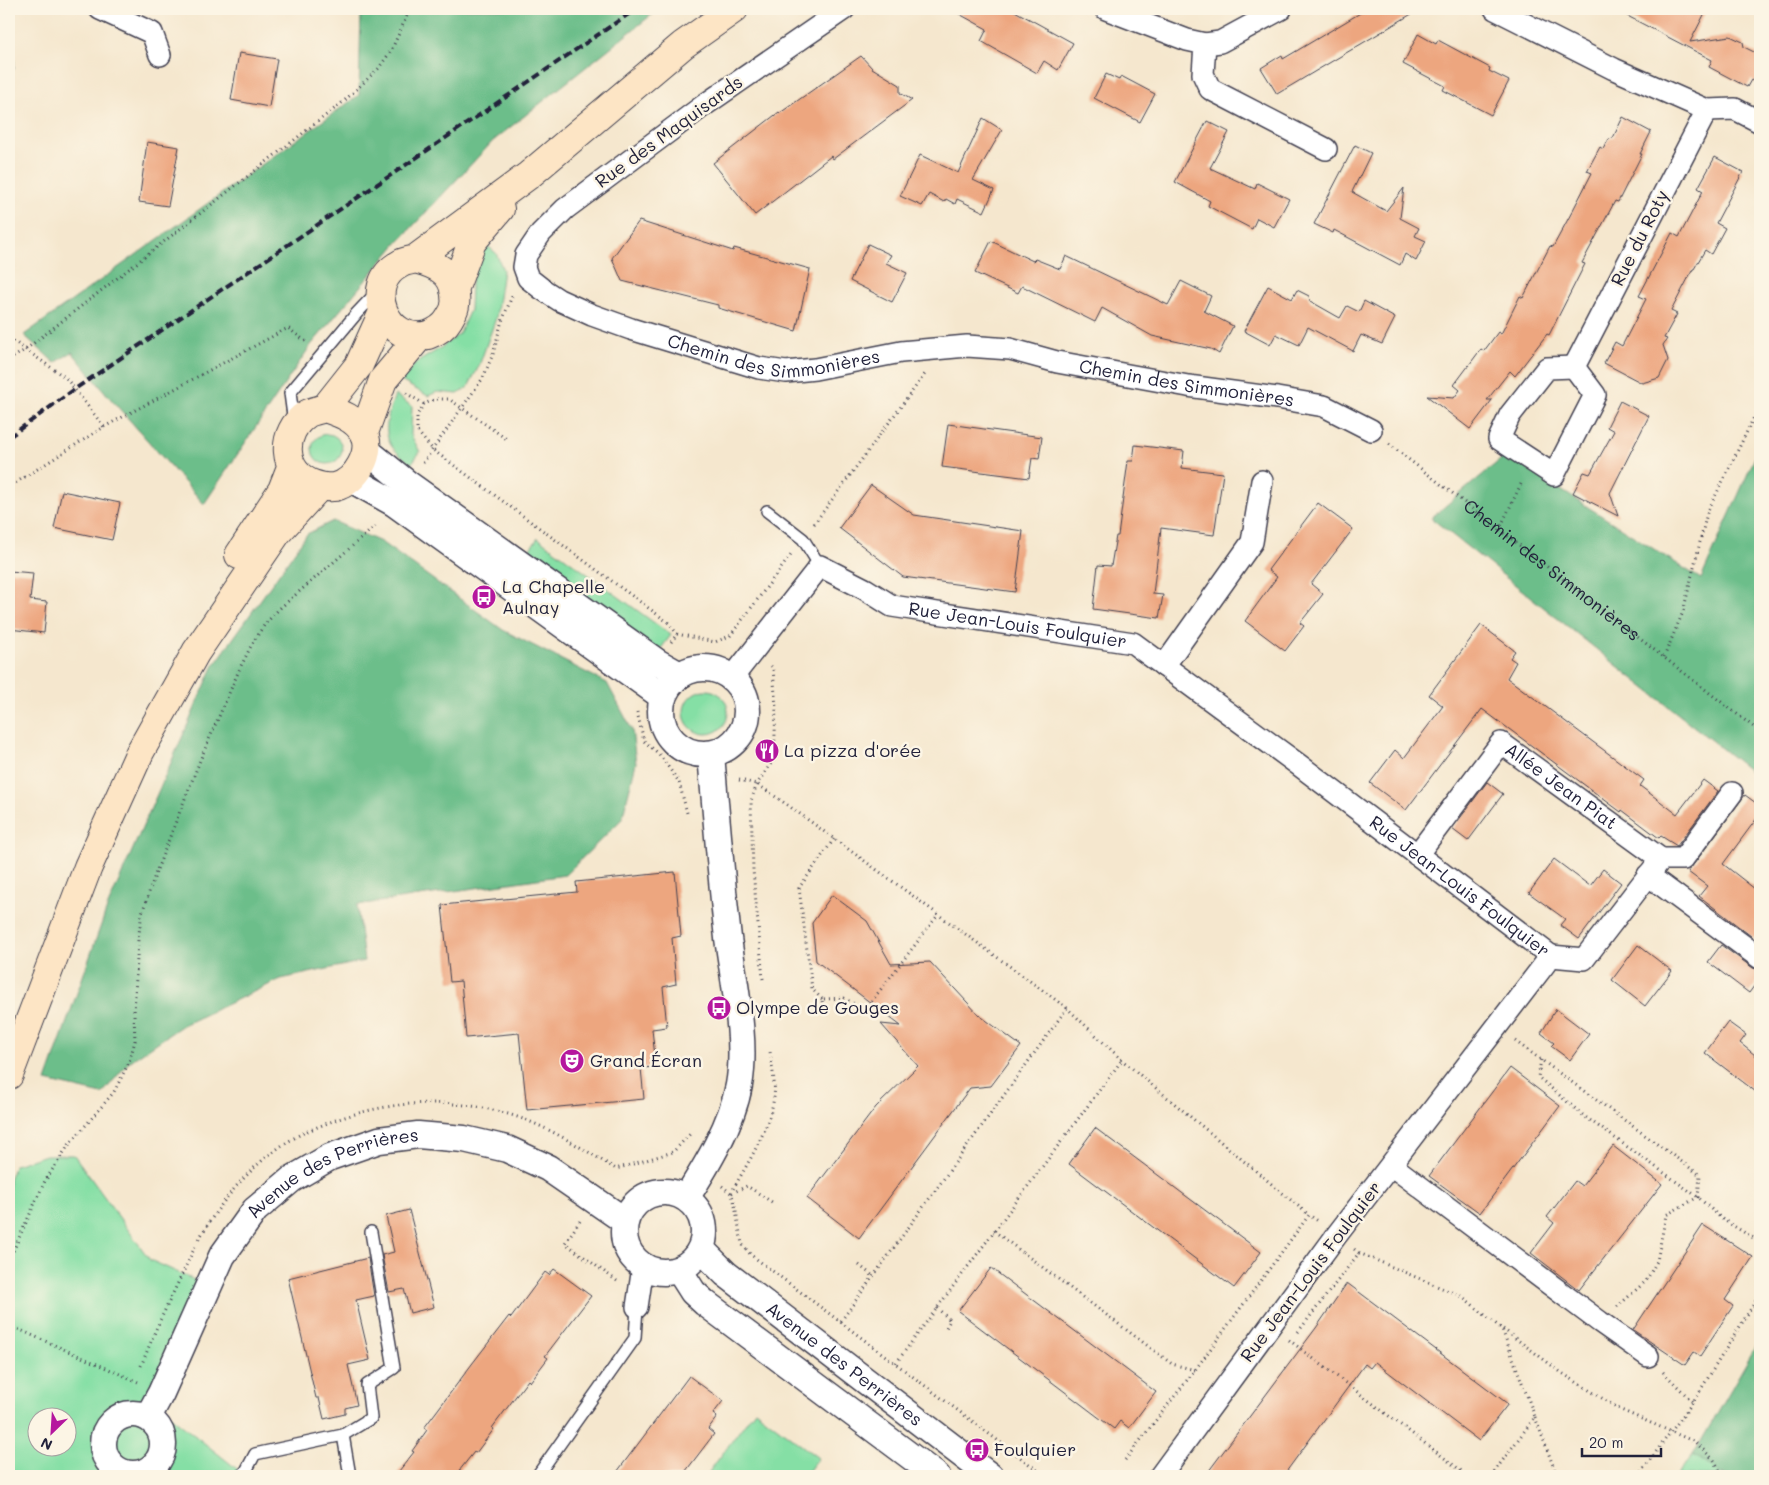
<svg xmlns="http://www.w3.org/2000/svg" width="1769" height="1485" font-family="Mali,sans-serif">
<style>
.green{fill:#85dfa5;stroke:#548070;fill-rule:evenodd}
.forest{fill:#6cbe8a;stroke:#477062}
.water{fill:#54b9d2;stroke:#3b6e86}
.building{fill:#eda67f}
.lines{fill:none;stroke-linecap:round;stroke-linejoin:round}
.service-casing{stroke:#424051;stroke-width:14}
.minor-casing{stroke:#424051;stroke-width:24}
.tertiary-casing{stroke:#424051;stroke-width:29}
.secondary-casing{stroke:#424051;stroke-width:30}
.path{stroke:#424051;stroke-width:3;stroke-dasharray:1 4;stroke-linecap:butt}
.service{stroke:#fff;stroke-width:11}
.minor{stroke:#fff;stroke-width:21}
.tertiary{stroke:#fff;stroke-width:26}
.secondary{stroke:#fde5c5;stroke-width:28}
.rail{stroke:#22223b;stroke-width:4;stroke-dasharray:8 4;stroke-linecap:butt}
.labels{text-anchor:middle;stroke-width:5;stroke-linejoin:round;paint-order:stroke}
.street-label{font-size:18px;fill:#22223b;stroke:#fcf5e5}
.poi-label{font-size:18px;fill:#22223b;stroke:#fcf5e5;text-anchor:start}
</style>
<rect width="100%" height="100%" fill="#fcf5e5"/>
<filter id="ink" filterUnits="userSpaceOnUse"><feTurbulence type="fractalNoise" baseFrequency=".02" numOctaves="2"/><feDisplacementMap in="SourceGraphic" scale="10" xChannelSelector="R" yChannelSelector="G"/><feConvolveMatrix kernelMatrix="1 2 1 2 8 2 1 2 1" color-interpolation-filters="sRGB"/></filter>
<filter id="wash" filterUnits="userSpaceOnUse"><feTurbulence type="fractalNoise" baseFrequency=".0096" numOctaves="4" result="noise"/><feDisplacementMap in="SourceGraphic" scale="20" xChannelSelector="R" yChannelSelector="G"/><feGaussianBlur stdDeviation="1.12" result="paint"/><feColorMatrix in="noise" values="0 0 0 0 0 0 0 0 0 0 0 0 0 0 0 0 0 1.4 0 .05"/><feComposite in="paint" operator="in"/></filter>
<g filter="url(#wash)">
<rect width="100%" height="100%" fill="#f5e7ce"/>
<path class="green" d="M 485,244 L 496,253 L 503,270 L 496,318 L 479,366 L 468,387 L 458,394 L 437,392 L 428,396 L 401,381 L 416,363 L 439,349 L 459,334 L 470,310 L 471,285 L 474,264 Z
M 395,395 L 412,406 L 411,435 L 420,452 L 411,464 C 405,459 398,454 393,448 C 381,433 389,411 395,395 Z
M312 449a15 15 0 1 1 30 0a15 15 0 1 1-30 0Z
M 538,538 L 671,635 L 659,651 L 526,554 Z
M684 712a22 22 0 1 1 44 0a22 22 0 1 1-44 0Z
M 46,1155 L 74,1155 L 150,1260 L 199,1282 L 146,1397 L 246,1476 L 9,1476 L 9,1179 L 15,1165 ZM 38,1418 L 68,1418 L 68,1448 L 38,1448 Z
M 755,1410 L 818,1458 L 805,1476 L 706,1476 Z
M 1693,1455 L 1725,1476 L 1676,1476 Z"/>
<path class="forest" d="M 361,9 L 659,9 L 493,141 L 398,242 L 311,345 L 204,504 L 109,397 L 72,352 L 55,363 L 24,335 L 359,95 Z
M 1760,446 L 1760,779 L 1431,518 L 1506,455 L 1701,579 Z
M 333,521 L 381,542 L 503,630 L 607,683 L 632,730 L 636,763 L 622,819 L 565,875 L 357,905 L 364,961 L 281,979 L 183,1025 L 129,1062 L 102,1094 L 46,1081 L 107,908 L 213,667 L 307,534 Z
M 1760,1339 L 1760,1476 L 1725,1476 L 1693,1455 Z"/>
<path class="water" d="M 9,50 L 14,50 L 14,69 L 9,69 Z"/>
<g id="blocks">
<path class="building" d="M 950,9 L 1011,9 L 1073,43 L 1058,70 L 1044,61 L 1037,73 L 981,41 L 987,29 Z
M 1367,9 L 1420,9 L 1277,94 L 1261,68 L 1282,55 L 1283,59 Z
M 1614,9 L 1707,9 L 1690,42 L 1730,36 L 1743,42 L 1744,47 L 1760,55 L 1760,85 L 1751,80 L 1747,87 L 1709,67 L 1712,60 Z
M 1418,34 L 1436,44 L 1438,40 L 1490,68 L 1489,71 L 1509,81 L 1491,115 L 1443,90 L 1445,86 L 1403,64 Z
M 239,53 L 277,59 L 269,107 L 231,100 Z
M 861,56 L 872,68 L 900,85 L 900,93 L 912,100 L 833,159 L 831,156 L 755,215 L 713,163 L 779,112 L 780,113 Z
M 1106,74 L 1119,80 L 1121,76 L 1155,94 L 1140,122 L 1094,98 Z
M 1623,117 L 1651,132 L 1640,154 L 1642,154 L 1618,202 L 1615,201 L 1582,263 L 1585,264 L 1549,335 L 1547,334 L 1515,376 L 1510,371 L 1487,400 L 1492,400 L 1470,429 L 1427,396 L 1454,398 L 1460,390 L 1454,385 L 1481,349 L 1484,351 L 1498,332 L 1501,334 L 1520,296 L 1523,298 L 1550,246 L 1553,247 L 1573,210 L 1592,173 L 1587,171 L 1600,147 L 1603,149 L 1609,139 L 1613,138 Z
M 983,118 L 1002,130 L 973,180 L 994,190 L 984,212 L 957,199 L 955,204 L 946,199 L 944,202 L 929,194 L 922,206 L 900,196 L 920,155 L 958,173 Z
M 1207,121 L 1229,132 L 1210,168 L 1255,189 L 1257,183 L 1289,199 L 1274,227 L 1257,218 L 1252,229 L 1208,206 L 1210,201 L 1175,182 Z
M 147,142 L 179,147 L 168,206 L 139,202 Z
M 1355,145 L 1371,153 L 1352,192 L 1386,211 L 1404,188 L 1400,218 L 1419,228 L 1415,236 L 1426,241 L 1416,261 L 1405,254 L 1400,265 L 1334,230 L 1333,233 L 1314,224 Z
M 1715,157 L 1743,172 L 1716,223 L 1725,228 L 1711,254 L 1705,250 L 1694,269 L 1693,269 L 1671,311 L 1677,314 L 1664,338 L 1667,339 L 1663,345 L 1668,360 L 1659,378 L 1642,383 L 1604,363 L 1615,342 L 1622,346 L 1646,299 L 1639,296 L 1672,233 L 1679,237 L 1703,191 L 1698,188 Z
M 639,221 L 733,251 L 734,248 L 810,269 L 796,331 L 718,308 L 718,305 L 622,281 L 612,258 Z
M 991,241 L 1033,261 L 1035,259 L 1060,269 L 1066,256 L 1168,305 L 1181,281 L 1211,296 L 1204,311 L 1233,326 L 1219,354 L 1211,349 L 1152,336 L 1102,308 L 1095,322 L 1022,286 L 1018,293 L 975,273 Z
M 868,244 L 891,255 L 886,263 L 907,273 L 892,302 L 850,281 Z
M 1268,286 L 1292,299 L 1297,290 L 1309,296 L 1310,301 L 1340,318 L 1347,306 L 1359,312 L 1364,301 L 1395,318 L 1382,344 L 1361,335 L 1353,351 L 1308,327 L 1299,345 L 1276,334 L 1270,345 L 1244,331 Z
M 1620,401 L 1649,416 L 1610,493 L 1618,516 L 1573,493 L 1584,472 L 1590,474 L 1614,431 L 1607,427 Z
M 948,424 L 1042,437 L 1039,459 L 1032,458 L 1029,478 L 942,467 Z
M 1135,445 L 1184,451 L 1182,468 L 1223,473 L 1214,535 L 1161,528 L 1153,594 L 1163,595 L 1159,618 L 1093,609 L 1098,565 L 1111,566 L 1116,536 L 1118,536 L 1128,461 L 1133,461 Z
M 871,485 L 914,515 L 1023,531 L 1015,592 L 903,577 L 839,528 Z
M 62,491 L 120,503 L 112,540 L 54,528 Z
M 1318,503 L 1353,529 L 1311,584 L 1323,594 L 1300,623 L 1304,626 L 1285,651 L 1245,621 L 1277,577 L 1268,570 Z
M 9,571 L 33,573 L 30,600 L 47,602 L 44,633 L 9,629 Z
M 1481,625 L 1515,651 L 1510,658 L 1516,662 L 1507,678 L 1644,780 L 1640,786 L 1677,814 L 1703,780 L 1718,791 L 1677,846 L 1661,836 L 1659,838 L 1622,810 L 1621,812 L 1482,709 L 1406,810 L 1370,783 L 1395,750 L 1404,758 L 1443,706 L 1429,695 Z
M 1487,782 L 1503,794 L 1468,841 L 1452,829 Z
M 1745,795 L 1760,806 L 1760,814 L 1723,864 L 1760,893 L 1760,943 L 1699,896 L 1707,886 L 1688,872 Z
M 1554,859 L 1590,886 L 1603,869 L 1621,883 L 1579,939 L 1560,925 L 1565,919 L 1529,893 Z
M 675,872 L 681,936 L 672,938 L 676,984 L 663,987 L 667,1027 L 652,1029 L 656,1067 L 641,1068 L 644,1099 L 527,1110 L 519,1033 L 466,1038 L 461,981 L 450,982 L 442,905 L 577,892 L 576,882 Z
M 832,895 L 867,921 L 891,964 L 930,962 L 979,1015 L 1021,1046 L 991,1086 L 970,1088 L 859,1238 L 807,1198 L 876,1107 L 918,1066 L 881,1024 L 901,1026 L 816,961 L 812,923 Z
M 1638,945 L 1672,971 L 1645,1006 L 1612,980 Z
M 1721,945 L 1753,968 L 1760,970 L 1760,978 L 1749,993 L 1708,962 Z
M 1556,1009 L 1589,1034 L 1570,1060 L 1551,1046 L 1554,1043 L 1541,1033 Z
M 1728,1022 L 1746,1035 L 1740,1043 L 1760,1059 L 1760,1095 L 1705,1053 Z
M 1510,1068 L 1560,1106 L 1480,1213 L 1429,1176 Z
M 1095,1128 L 1261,1252 L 1234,1288 L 1069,1164 Z
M 1613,1146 L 1662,1184 L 1579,1290 L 1531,1253 L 1554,1223 L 1547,1217 L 1575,1181 L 1582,1186 Z
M 409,1210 L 434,1307 L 410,1313 L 404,1289 L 389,1292 L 382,1255 L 394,1252 L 386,1216 Z
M 1703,1225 L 1753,1257 L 1725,1300 L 1733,1306 L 1700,1356 L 1694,1352 L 1685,1365 L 1633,1330 Z
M 368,1258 L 374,1296 L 356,1300 L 370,1360 L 348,1365 L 357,1405 L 345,1408 L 345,1414 L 324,1419 L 319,1398 L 316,1398 L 288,1278 Z
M 991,1268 L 1156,1392 L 1129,1428 L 1120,1421 L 1114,1429 L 958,1311 Z
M 554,1269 L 591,1296 L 545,1356 L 548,1358 L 530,1382 L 528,1380 L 492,1428 L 494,1429 L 476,1453 L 474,1452 L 455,1476 L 395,1476 L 414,1452 L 412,1451 L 427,1430 L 424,1428 L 472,1364 L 509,1316 L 511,1318 L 545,1272 L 549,1275 Z
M 1347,1283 L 1508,1404 L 1479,1441 L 1375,1362 L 1370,1368 L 1365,1364 L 1283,1476 L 1205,1476 L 1316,1328 Z
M 689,1376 L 723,1401 L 713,1414 L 717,1417 L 708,1429 L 714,1434 L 682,1476 L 614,1476 Z"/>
</g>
</g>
<g filter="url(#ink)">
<use href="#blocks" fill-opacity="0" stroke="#424051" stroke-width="1"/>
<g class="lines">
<defs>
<path id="service" d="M 294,423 L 290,393 L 357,313 L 377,292
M 767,511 L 803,539 L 820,566
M 343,1435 L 350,1476
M 155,1465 L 165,1476
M 241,1476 L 246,1471 L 255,1454 L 343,1435 L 371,1418 L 367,1385 L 394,1368 L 371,1232
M 537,1476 L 635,1338 L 637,1307"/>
<g id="minor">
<path d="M 100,9 L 152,33 L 160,55"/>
<path id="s2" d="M 844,9 L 703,106 L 565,209 L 541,233 L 526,255 L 524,267 L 528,278 L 542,289 L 559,300 L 592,315 L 631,329 L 759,368 L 786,372 L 815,369 L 901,352 L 967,346 L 1010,349 L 1057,362 L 1188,386 L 1277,398 L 1324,406 L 1371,430"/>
<path d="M 1106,9 L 1187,40 L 1205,44 L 1203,74 L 1210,89 L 1326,149"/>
<path d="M 1495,9 L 1614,69 L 1707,110 L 1574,367"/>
<path d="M 1205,44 L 1220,42 L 1281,9"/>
<path d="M 1707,110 L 1735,109 L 1760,122"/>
<path d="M 1574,367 L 1595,395 L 1554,475 L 1499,439 L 1510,415 L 1547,368 Z"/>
<path d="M 1164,666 L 1252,542 L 1262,481"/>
<path id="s3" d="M 732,678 L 820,566 L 865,589 L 892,606 L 1133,643 L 1299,765 L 1551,956 L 1336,1236 L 1160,1476"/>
<path id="s4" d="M 1417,855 L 1501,743 L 1661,859"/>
<path d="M 1648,875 L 1760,958"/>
<path d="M 1551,956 L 1584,959 L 1661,859 L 1683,859 L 1732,793"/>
<path d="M 1391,1165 L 1600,1322 L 1648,1356"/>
<path d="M 637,1307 L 643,1267"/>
</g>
<g id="tertiary">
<path d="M 366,450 L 408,484 L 657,662 L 680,675"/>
<path d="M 351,479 L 394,503 L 663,697"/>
<circle cx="704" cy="711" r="43"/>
<circle cx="664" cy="1232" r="40"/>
<path d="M 686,1198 C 707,1165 732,1124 739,1085 C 747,1042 734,983 728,938 C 721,877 716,815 711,754"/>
<path id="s5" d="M 701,1249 L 726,1274 L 990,1476"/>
<path d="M 679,1270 L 693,1292 L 705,1303 L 937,1476"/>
<circle cx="133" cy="1444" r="30"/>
<path id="s6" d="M 148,1417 L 161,1393 L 222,1256 L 255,1210 L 292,1179 L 330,1157 L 379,1140 L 418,1135 L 464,1139 L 507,1149 L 548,1168 L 625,1221"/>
</g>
<path id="secondary" d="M 415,259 C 434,264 453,271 455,294 C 455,297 456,302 455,305 C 455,310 451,315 449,319 C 445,326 436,332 428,335 C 386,346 361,284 400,264 C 404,261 410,261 415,259 L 529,175 L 683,45 L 734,9
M 454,290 L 472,242 L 500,209
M 325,408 C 339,413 355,418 363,432 C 374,452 356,482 335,487 C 328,488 319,486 313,484 C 281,472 280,432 307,414 C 312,411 320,410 325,408 Z
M 325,408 L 359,365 L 383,312
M 364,433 L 383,380 L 419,337
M 239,555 L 282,490 L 291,467
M 9,1075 L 88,867 L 140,752 L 196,652 L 277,533 L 319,487"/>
</defs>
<use href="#service" class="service-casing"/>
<use href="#minor" class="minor-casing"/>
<use href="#tertiary" class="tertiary-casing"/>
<use href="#secondary" class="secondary-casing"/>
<g class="path">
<path d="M 9,338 L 66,378 L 104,427 L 9,487"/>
<path d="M 9,360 L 25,350 L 343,102 L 378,69 L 391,51 L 410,9"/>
<path d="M 406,393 L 424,404 L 436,399 L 449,399 L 508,440"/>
<path d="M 424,404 L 417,415 L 417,431 L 433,450 L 669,623 L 677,634"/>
<path d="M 104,427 L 288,328 L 308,343"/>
<path id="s1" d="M 1389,444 L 1760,732"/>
<path d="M 423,463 L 483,378 L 493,354 L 501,324 L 512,296"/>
<path d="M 814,524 L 925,374"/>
<path d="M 1499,530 L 1522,482"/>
<path d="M 671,642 L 677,634 L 715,642 L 730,636 L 791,555"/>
<path d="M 1664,657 L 1683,612 L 1707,513 L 1760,405"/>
<path d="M 637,712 L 644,741 L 659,754 L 679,782 L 687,813"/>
<path d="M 739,780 L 757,784 L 789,806 L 1067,1008 L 1122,1060 L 1309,1215"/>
<path d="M 763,979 L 753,870 L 751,801 L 757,784 L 774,759 L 776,708 L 773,668 L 771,666"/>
<path d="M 822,999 L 812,989 L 799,888 L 834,839"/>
<path d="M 823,1012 L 822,999 L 844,998 L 865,1010 L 938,915"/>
<path d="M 1515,1041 L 1700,1175 L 1698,1197 L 1666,1215 L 1657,1261 L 1646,1281 L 1617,1307"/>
<path d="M 1541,1060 L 1538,1077 L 1584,1116 L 1698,1197 L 1722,1219 L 1760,1242"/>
<path d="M 722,1186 L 731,1193 L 734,1200 L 742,1244 L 750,1254 L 1045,1476"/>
<path d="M 731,1193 C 747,1164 769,1131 774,1097 C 776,1082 771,1065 770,1050"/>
<path d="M 732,1193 L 747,1186 L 775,1204"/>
<path d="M 580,1221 L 565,1243 L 617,1281"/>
<path d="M 994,1231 L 1172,1364 L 1195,1370"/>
<path d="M 199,1239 C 222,1199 254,1161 294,1138 C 304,1132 315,1128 325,1124 C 384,1101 447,1096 508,1114 C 546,1125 582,1148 616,1169 L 673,1152 L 691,1133"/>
<path d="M 1359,1253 L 1463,1297 L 1502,1329 L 1535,1417 L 1491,1476"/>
<path d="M 9,1260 L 45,1181 L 68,1146 L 114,1092 L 129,1062 L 135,1041 L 134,1014 L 138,940 L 142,913 L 156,872 L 201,758 L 240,668 L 253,642 L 265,624 L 279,609 L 378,524"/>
<path d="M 859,1265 L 873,1276"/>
<path d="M 937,1308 L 950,1320 L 946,1328"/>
<path d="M 841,1321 L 1067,1008"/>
<path d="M 9,1325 L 138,1382"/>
<path d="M 1503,1329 L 1562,1373 L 1621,1410 L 1695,1442 L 1714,1460 L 1723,1476"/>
<path d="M 1298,1332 L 1359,1253 L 1354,1249"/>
<path d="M 1289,1340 L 1468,1476"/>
<path d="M 896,1363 L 1122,1060"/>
<path d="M 141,1366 L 157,1327 L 195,1247"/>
<path d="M 1663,1372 L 1693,1402"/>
<path d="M 1535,1417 L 1557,1476"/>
<path d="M 1125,1460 L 1195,1370 L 1309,1215 L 1318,1221"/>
<path d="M 1638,1476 L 1693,1402 L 1760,1294"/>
</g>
<use href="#service" class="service"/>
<use href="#minor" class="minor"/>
<use href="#tertiary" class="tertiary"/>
<use href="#secondary" class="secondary"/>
<path class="rail" d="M 9,437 L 75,389 L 636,9"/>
</g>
</g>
<defs>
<symbol id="bus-disc" viewBox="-11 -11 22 22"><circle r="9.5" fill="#b5179e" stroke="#fcf5e5"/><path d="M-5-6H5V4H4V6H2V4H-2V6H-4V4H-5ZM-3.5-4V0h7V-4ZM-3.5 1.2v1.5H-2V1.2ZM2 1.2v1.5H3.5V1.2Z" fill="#fff"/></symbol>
<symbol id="restaurant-disc" viewBox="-11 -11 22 22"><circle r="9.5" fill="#b5179e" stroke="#fcf5e5"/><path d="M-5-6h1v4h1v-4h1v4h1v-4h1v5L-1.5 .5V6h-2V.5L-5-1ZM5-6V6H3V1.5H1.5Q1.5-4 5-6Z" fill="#fff"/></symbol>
<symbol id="theatre-disc" viewBox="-11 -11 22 22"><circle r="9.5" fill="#b5179e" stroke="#fcf5e5"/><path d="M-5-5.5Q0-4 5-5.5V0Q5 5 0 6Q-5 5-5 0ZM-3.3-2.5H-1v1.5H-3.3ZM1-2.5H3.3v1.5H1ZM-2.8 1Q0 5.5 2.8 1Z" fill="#fff"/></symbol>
</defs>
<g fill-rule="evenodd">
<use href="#bus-disc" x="470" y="583" width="28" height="28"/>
<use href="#restaurant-disc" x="753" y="737" width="28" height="28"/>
<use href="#bus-disc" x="705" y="994" width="28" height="28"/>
<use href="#theatre-disc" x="558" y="1047" width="28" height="28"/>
<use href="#bus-disc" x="963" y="1436" width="28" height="28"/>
</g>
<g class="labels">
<g class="street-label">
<text transform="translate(669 132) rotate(-36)" y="6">Rue des Maquisards</text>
<text transform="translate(1640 238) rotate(-63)" y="6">Rue du Roty</text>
<text dy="6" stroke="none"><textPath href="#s2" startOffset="691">Chemin des Simmonières</textPath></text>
<text dy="6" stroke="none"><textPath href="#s2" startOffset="1111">Chemin des Simmonières</textPath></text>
<text dy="6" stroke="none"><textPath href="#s1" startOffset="206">Chemin des Simmonières</textPath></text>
<text dy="6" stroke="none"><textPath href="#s3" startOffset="352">Rue Jean-Louis Foulquier</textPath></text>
<text dy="6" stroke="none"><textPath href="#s4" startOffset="214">Allée Jean Piat</textPath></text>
<text dy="6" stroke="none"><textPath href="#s3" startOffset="876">Rue Jean-Louis Foulquier</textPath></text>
<text dy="6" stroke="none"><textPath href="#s6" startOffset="322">Avenue des Perrières</textPath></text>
<text transform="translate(1311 1272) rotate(-53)" y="6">Rue Jean-Louis Foulquier</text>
<text dy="6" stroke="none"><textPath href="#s5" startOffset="184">Avenue des Perrières</textPath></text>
</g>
<g class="poi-label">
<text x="502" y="593">La Chapelle<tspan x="502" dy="21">Aulnay</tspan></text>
<text x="784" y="757">La pizza d'orée</text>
<text x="736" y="1014">Olympe de Gouges</text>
<text x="590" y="1067">Grand Écran</text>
<text x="994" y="1456">Foulquier</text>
</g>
</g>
<rect width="1769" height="1485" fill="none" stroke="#fcf5e5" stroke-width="30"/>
<g transform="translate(52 1432) rotate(205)"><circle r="24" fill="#fcf5e5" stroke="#a5a1a1"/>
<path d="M0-4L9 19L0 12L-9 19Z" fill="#b5179e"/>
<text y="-8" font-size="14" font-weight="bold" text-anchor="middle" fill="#22223b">N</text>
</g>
<path d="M1582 1448v8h79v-8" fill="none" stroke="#22223b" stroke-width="2.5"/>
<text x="1589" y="1448" font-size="15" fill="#22223b" stroke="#fcf5e5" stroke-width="4" paint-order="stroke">20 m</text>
</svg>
